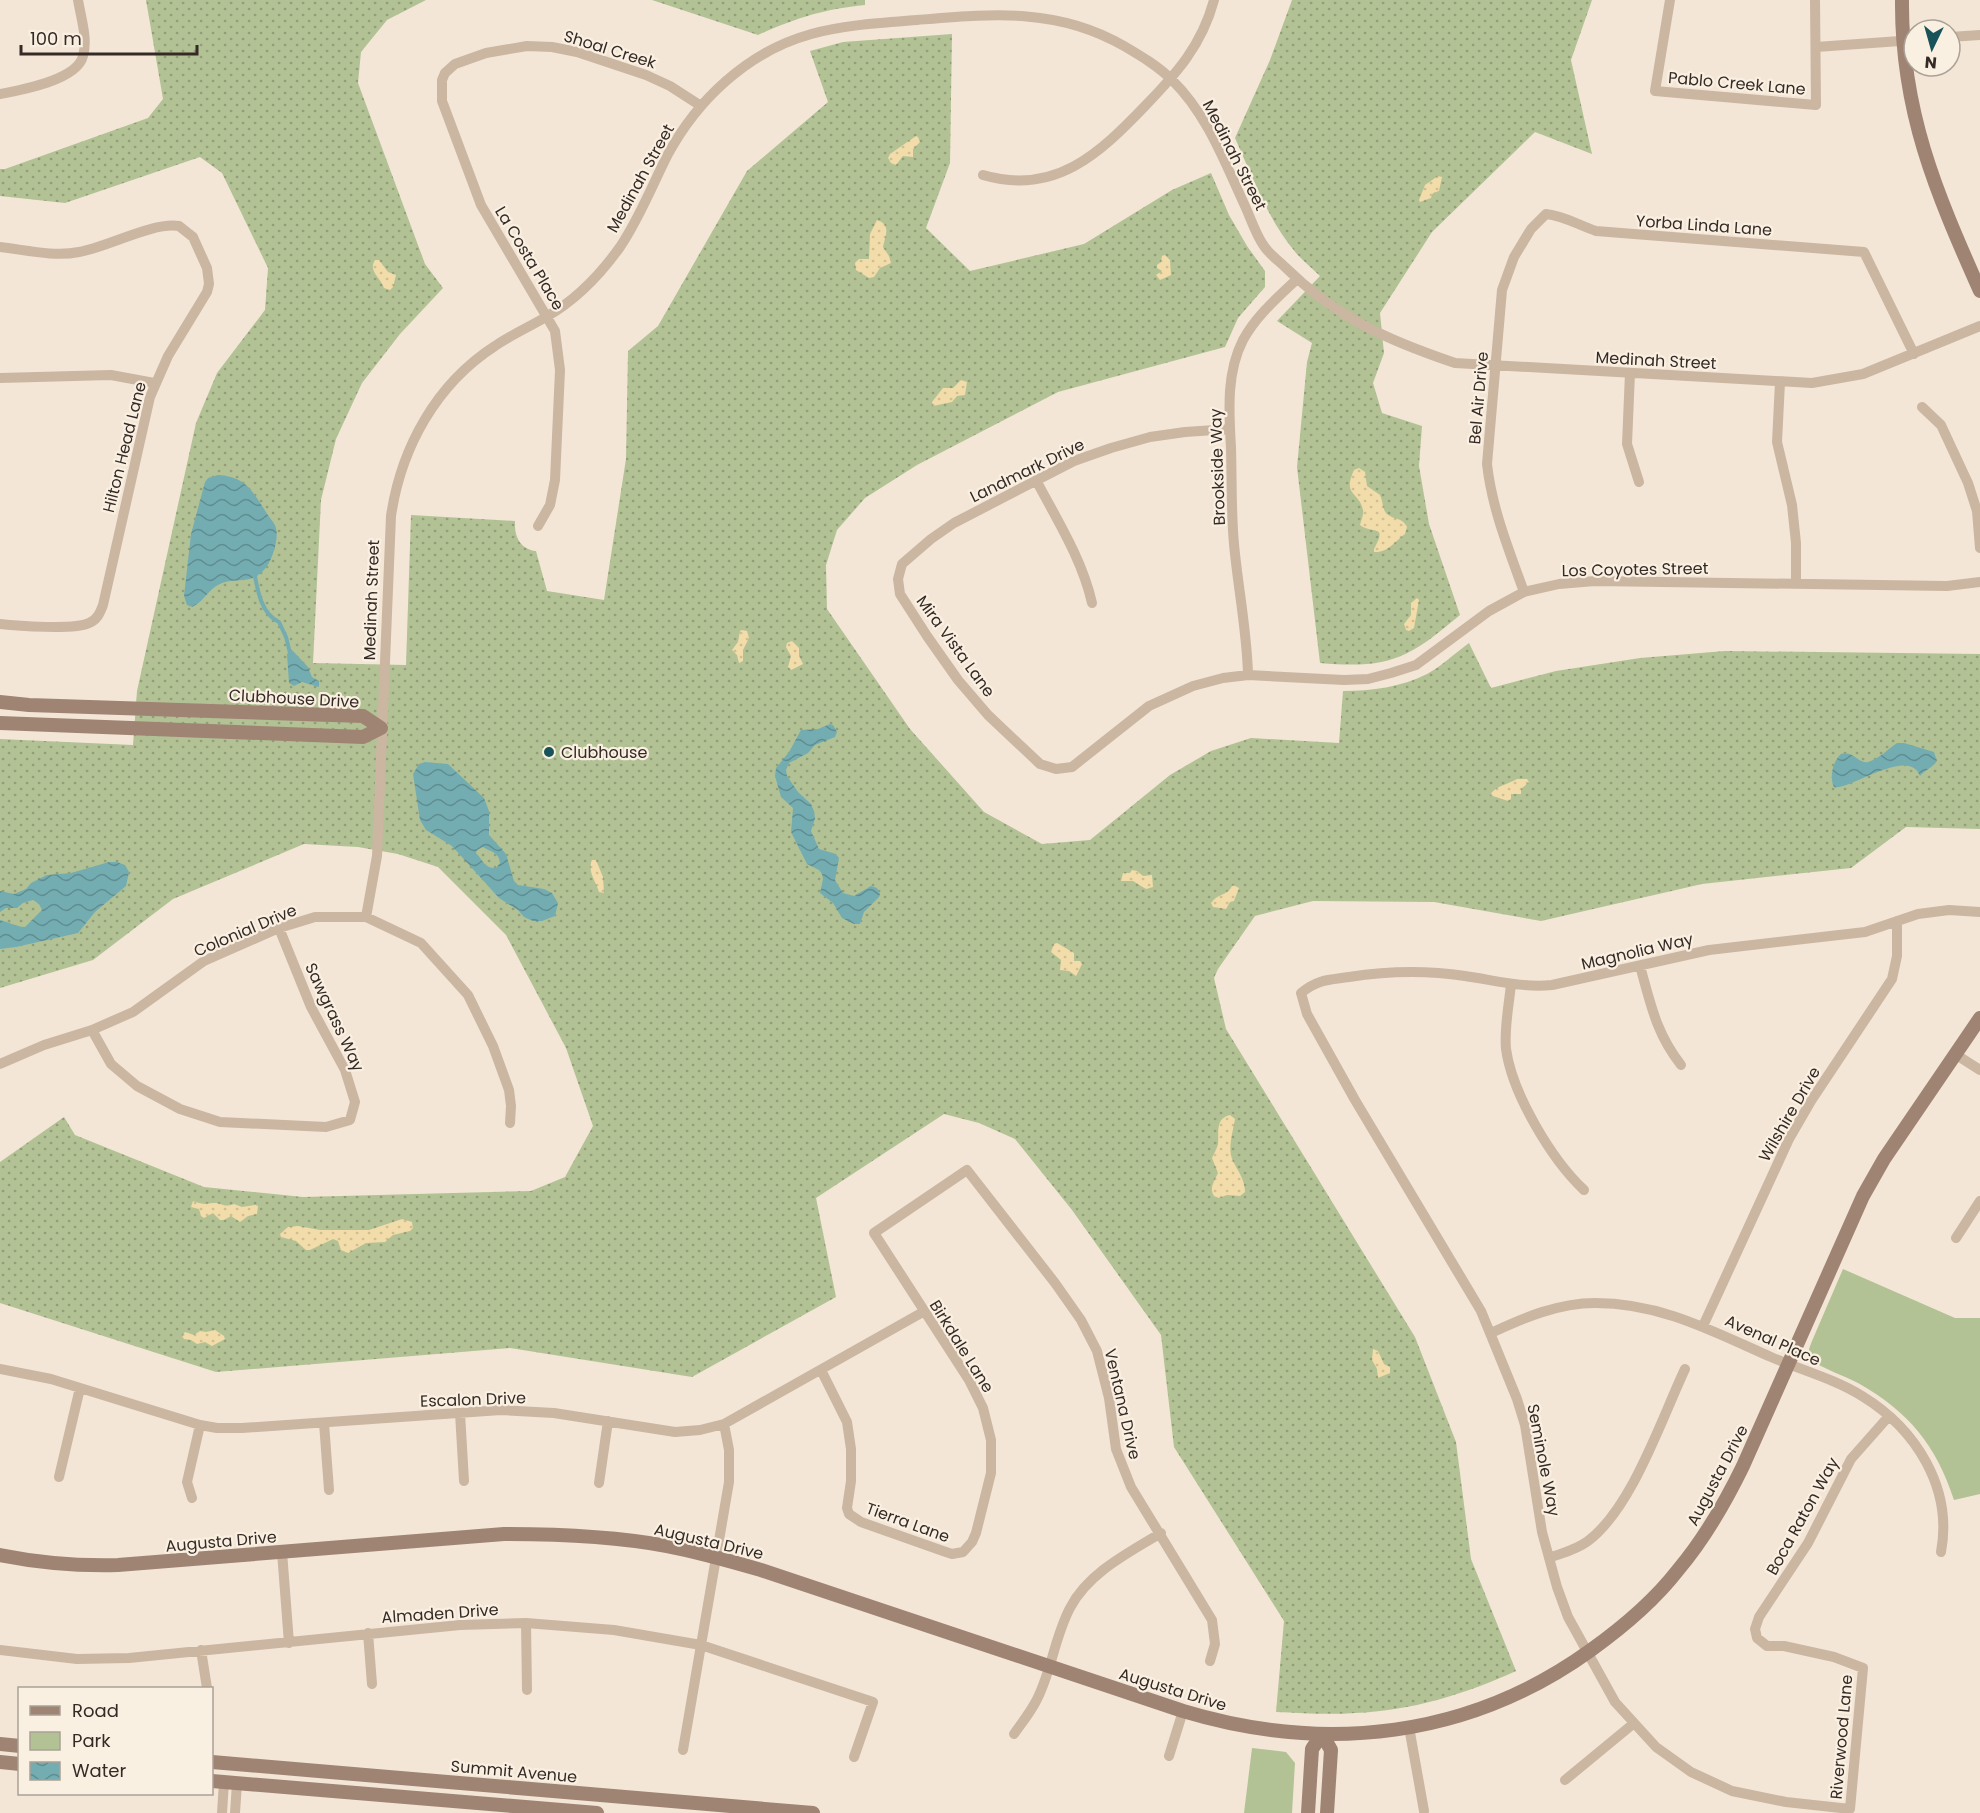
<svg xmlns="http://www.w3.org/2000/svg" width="1980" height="1813" font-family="Poppins,sans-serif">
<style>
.grass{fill:url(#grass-dots)}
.sand{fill:url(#sand-dots)}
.green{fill:#b2c295}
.water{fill:url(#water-waves);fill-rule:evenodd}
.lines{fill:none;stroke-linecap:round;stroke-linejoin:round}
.stream{stroke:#73adb2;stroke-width:4}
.street{stroke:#cbb6a1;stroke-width:10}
.secondary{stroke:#9f8473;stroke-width:14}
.poi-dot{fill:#175359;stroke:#faf0e2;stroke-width:2}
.labels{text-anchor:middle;stroke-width:4.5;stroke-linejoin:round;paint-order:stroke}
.street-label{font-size:16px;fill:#352a25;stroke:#faf0e2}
.poi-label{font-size:16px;fill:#352a25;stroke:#faf0e2;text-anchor:start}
</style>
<defs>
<pattern id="grass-dots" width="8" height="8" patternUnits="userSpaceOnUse" patternTransform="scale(1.5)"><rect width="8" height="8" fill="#b2c295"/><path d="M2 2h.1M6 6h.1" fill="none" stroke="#929e79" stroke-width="1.8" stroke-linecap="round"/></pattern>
<pattern id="sand-dots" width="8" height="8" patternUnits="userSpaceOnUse" patternTransform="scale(1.5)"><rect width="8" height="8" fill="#f2dca9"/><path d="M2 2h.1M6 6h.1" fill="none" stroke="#d0bd91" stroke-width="1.8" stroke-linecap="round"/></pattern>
<pattern id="water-waves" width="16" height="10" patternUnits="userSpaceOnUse" patternTransform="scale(1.5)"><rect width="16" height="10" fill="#73adb2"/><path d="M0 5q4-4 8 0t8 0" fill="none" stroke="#5f8d91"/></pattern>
</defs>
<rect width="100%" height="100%" fill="#f3e6d6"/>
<path class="grass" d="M 146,0 L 426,0 L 387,20 L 361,52 L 358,83 L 425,264 L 443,288 L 400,334 L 362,383 L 336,439 L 321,500 L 313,663 L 406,665 L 411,515 L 515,521 C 514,536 520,549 536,551 L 547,591 L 604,600 L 626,459 L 628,351 L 658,326 L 747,171 L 828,102 L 810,51 L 843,42 L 952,34 L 950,163 L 926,228 L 970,271 L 1084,244 L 1172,190 L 1211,173 L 1229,215 L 1247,246 L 1265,271 L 1265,287 L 1238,318 L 1225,347 L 1058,392 L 917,465 L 865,498 L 837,530 L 826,565 L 827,609 L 910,729 L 984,812 L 1042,844 L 1090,840 L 1170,775 L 1211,751 L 1251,738 L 1339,743 L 1343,691 C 1372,691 1401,687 1427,674 C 1442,666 1455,653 1469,643 L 1491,688 L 1556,671 L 1640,658 L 1725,651 L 1980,654 L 1980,829 L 1906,827 L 1851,868 L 1702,884 L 1541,921 L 1434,902 L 1313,901 L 1255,916 L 1218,969 L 1214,978 L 1226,1029 L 1415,1337 L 1456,1442 L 1471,1559 L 1516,1671 C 1466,1694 1410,1711 1355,1713 C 1329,1715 1302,1713 1276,1712 L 1284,1621 L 1174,1447 L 1161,1335 L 1072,1210 L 1015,1139 L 979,1123 L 944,1114 L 816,1198 L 836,1297 L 692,1377 L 510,1348 L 216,1372 L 0,1303 L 0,1162 L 64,1117 L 75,1135 L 204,1187 L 303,1197 L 531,1191 L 565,1177 L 593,1126 L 566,1048 L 506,935 L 438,867 L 398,854 L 358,847 L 304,844 L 173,899 L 93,960 L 0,988 L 0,739 L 133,745 L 137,691 L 196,423 L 217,373 L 265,310 L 268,268 L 222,173 L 200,157 L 65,203 L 0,196 L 0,169 L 5,169 L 148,118 L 163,99 Z
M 652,0 L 865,0 L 865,5 C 824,9 796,18 758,35 Z
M 1292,0 L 1592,0 L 1571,60 L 1592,154 L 1535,132 L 1432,232 L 1380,313 L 1384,353 L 1373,383 L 1382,413 L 1422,426 L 1419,466 L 1429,524 L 1460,615 C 1408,659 1389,669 1320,663 L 1297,467 L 1307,362 L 1312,343 L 1277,321 L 1320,276 C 1312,268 1303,261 1296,253 C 1268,220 1253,178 1235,138 L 1270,60 Z"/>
<path class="sand" d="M 916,136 L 918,137 L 920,142 L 913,149 L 913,157 L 903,156 L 896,165 L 891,163 L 888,158 L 890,154 Z
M 1438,176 L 1442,177 L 1439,191 L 1433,193 L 1431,198 L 1420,202 L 1419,200 L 1425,185 Z
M 877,220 C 892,225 885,236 883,247 L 889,256 L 891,263 L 880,268 L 874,277 L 869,278 L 856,270 L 855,263 L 859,259 L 869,259 L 870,234 Z
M 1165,255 L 1170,260 L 1171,275 L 1160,280 L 1156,275 L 1162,271 L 1157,268 L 1157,265 L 1161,262 L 1162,256 Z
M 375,260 L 379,260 L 388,272 L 396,275 L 393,287 L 390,290 L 384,288 C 380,277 368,271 375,260 Z
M 961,380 L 967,382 L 965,395 L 957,396 L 952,402 L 933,406 L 932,402 L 943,388 L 953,388 Z
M 1359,468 L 1365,472 L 1367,486 L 1380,495 C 1383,501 1382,509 1387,514 C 1394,520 1402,517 1407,527 L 1405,534 C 1395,541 1388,553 1374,552 L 1374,549 C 1388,523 1373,535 1360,525 C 1361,520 1364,515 1363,510 C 1359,491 1342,496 1354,470 Z
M 1417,598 L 1419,600 L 1414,628 L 1409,631 L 1406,630 L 1404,624 L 1411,615 L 1411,603 Z
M 742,630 L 747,631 L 749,638 L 743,650 L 743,661 L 739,663 L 737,655 L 732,650 L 738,642 L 740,631 Z
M 792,641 L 799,648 L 799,656 L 803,664 L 791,670 L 788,667 L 791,656 L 786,647 L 787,643 Z
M 1517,779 L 1527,779 L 1529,782 L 1521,789 L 1521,794 L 1511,794 L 1511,799 L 1508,801 L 1490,795 C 1495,786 1509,784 1517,779 Z
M 592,860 L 596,860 L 603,877 L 604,893 L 599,892 C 596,881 587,872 592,860 Z
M 1132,870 L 1137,871 L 1143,876 L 1152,875 L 1153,887 L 1146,889 L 1133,881 L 1121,881 L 1123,873 L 1130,873 Z
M 1233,885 L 1239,888 L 1234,901 L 1230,902 L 1226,909 L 1213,907 L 1211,903 C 1218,894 1223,896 1228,891 C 1230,890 1231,887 1233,885 Z
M 1057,943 L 1074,953 L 1074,961 L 1080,961 L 1082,964 L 1076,976 L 1069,971 L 1060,970 L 1061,960 L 1051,952 L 1054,944 Z
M 1230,1115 L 1235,1119 C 1233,1132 1227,1149 1233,1161 C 1238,1171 1245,1180 1245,1192 L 1240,1196 L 1227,1195 L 1219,1198 L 1214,1196 C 1209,1188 1214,1182 1218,1173 L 1212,1158 C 1214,1153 1217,1149 1218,1144 C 1219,1131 1215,1119 1230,1115 Z
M 193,1201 C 205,1205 203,1204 214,1203 C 223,1203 223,1208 234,1204 L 242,1207 L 255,1205 L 258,1206 L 257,1214 L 248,1216 L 240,1222 L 231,1216 L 224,1220 L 220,1220 L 213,1213 L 204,1218 L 201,1216 L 199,1209 L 191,1207 Z
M 402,1219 L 412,1222 L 413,1228 L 410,1231 L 393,1235 L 385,1242 L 366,1243 L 348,1253 L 341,1250 L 338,1241 L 333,1239 L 310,1250 L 306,1250 L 296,1241 L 281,1237 L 280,1234 L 288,1227 L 298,1226 L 320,1230 L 369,1230 Z
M 215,1330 L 224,1336 L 225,1339 L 212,1346 L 205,1342 L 197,1344 L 191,1340 L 184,1339 L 182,1336 L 185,1332 L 194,1335 L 200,1331 L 206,1332 Z
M 1373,1349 L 1378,1351 L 1384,1364 L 1390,1367 L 1390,1373 L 1378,1378 L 1377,1369 L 1372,1360 Z"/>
<path class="green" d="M 1843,1269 L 1955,1318 L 1980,1318 L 1980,1494 L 1954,1500 C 1936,1445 1909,1412 1858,1383 C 1843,1375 1826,1370 1812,1361 L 1809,1349 L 1812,1341 Z
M 1252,1748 L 1286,1752 L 1295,1763 L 1292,1813 L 1244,1813 Z"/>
<path class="water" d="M 218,475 C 247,477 252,491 266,512 C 269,518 274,521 276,528 C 279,540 272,562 263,571 C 250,585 233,577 220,584 C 208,589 204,602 192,607 L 187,605 L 184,596 L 191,534 L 205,482 L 208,478 Z
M 293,651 L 308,667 L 312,677 L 319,681 L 319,687 L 302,682 L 294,686 L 289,683 L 287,654 Z
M 830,724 L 833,725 L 837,732 L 835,737 L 815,745 L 808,753 L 789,763 L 786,770 L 787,776 L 798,792 L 811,804 L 814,811 L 815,819 L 811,831 L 819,849 L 836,854 L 839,858 L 835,880 L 843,893 L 854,896 L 871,886 L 877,888 L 880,894 L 879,897 L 864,912 L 860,924 L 854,924 L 842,918 L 833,903 L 820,893 L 823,879 L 822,874 L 819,870 L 807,864 L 791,832 L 793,808 L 781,797 L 775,776 L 776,768 L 789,752 L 801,730 L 818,729 Z
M 1897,743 L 1904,743 L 1934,752 L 1937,761 C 1932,768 1925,770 1920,776 C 1908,746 1850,791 1834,787 C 1829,777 1833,761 1841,754 C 1855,751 1858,764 1868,762 C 1879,759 1888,749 1897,743 Z
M 425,762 L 448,764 L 484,798 L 489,811 L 489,835 L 506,854 L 514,881 L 518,885 L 544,889 L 552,893 L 558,903 L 555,916 L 542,921 L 533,921 L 524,917 L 518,910 L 499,898 L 452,846 L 426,830 L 420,820 L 413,774 L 419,764 ZM 483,847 C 491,852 499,852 500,863 L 496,868 C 485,869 482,859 476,853 L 477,850 Z
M 109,862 L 117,862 L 125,865 L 129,872 L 126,886 L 95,912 L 78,933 L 16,947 L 0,949 L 0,920 C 9,922 16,927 25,927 L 42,910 L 39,904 L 33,900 L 23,903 L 17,908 L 6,908 L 0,912 L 0,891 L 14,894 L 26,889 L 31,883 L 47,875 L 71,873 Z"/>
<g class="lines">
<path class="stream" d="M 255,576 C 258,593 262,614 279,622 L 286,637 L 290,653"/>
<path class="street" d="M 1670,0 L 1655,91 L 1816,105 L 1815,0
M 1950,37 L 1980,35
M 1816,47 L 1914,40
M 0,94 C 22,90 77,80 83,56 C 88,39 81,18 78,0
M 983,175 C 1055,196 1099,154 1145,106 C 1177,73 1202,45 1214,0
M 0,247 C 26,250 54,257 79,252 C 108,247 152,222 179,226 L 193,237 L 207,268 L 209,284 L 207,292 L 168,356 L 150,397 L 103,605 C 100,613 97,620 89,623 C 76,630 16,626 0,624
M 1630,373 L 1627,444 L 1639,482
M 0,378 L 111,375 L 154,383
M 1780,382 L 1777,442 L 1792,505 L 1796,543 L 1796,583
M 1922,407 L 1941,425 L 1968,483 L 1977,511 L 1980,548
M 1230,429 L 1185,432 L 1150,437 L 1111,448 L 1074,461 L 954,523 L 931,539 L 902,564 L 898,579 L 900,594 L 927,636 L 958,680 L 988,715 L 1040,764 L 1056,769 L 1072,767 L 1149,706 L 1193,686 L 1223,678 L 1248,675 L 1344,680 L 1368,679 L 1391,673 L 1416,665 L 1489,611 L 1524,592 L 1559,584 L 1595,581 L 1947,586 L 1980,582
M 1036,480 C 1057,520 1082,559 1092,603
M 538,526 L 550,505 L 555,480 L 560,370 L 555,331 L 481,205 L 442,101 L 442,80 L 445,73 L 455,64 L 486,53 L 527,46 L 552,47 L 577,52 L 646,75 L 670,86 L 701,106
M 1524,592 C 1509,550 1492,509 1487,464 L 1502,290 L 1514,257 L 1531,229 L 1546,214 C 1565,216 1578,225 1596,231 L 1864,252 L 1914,354
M 1248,675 C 1247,631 1238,588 1234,544 C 1231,512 1232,480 1231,448 C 1229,412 1226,373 1243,340 C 1256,316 1277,298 1297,279
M 366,917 L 377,856 L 391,516 C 401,448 436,384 495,346 C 511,335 529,327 546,317 C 576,300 600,275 620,247 C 639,219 652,186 667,156 C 682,128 702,102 726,81 C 786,28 841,26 917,20 C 991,14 1057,7 1124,46 C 1141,56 1158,66 1172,80 C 1207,114 1225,163 1245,206 C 1251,219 1256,235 1264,246 C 1269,254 1278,260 1285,267 C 1337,318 1387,340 1455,363 L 1812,383 L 1863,374 L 1980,326
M 1640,966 C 1651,1005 1656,1033 1681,1065
M 1511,984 C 1509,1005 1504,1028 1506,1049 C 1512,1093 1551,1159 1584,1190
M 92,1030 L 111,1064 L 137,1086 L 180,1109 L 220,1122 L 326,1127 L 350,1120 L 355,1102 L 345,1070 L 311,1007 L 279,928
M 1955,1054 L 1980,1070
M 0,1064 L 44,1045 L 92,1030 L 133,1012 L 204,961 L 279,928 L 315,917 L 366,917 L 421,943 L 468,995 L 493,1046 L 509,1090 L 511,1106 L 510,1123
M 1956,1238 L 1980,1201
M 1703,1326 L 1789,1139 L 1811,1101 L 1892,979 L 1897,956 L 1897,921
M 1491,1333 C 1523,1318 1558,1303 1595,1303 C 1661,1303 1712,1331 1771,1357 C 1801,1370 1835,1379 1862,1396 C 1916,1429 1953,1488 1941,1552
M 0,1369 L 51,1379 L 200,1425 L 217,1428 L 242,1428 L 501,1410 L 554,1413 L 675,1432 L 700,1430 L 724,1424 L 923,1312
M 821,1370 L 847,1422 L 851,1449 L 851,1481 L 847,1508 L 849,1514 L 861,1522 L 943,1551 L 952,1554 L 963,1552 L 972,1542 L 976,1533 L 991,1473 L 991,1440 L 983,1408 L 969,1380 L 874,1233 L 967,1170 L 1055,1283 L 1081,1320 L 1097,1351 L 1109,1398 L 1116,1449 L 1131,1487 L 1212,1620 L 1215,1644 L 1210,1661
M 460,1413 L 464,1481
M 1889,1416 L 1851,1459 L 1808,1543 L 1759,1617 L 1755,1629 L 1757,1638 L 1767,1646 L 1784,1646 L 1834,1657 L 1863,1668 L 1850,1809 L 1786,1802 L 1732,1791 L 1691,1772 L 1656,1747 L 1615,1702 L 1568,1617 L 1557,1587 L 1542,1532 L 1525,1425 L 1517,1399 L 1481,1311 L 1355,1100 L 1307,1014 L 1301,993 C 1318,979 1329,980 1349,977 C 1387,971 1426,970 1465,976 C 1494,980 1522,988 1552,985 L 1709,950 L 1865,932 L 1918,914 L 1949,910 L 1980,912
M 324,1423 L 329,1490
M 59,1477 L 80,1388
M 599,1483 L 608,1421
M 192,1498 L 187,1482 L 200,1425
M 282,1552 L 289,1643
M 1549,1558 C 1562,1553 1576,1550 1588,1541 C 1632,1508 1661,1420 1685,1369
M 526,1623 L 527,1690
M 368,1633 L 372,1684
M 0,1650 L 77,1659 L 129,1658 L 460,1625 L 526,1623 L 614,1630 L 701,1645 L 873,1702 L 854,1757
M 201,1650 L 207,1688
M 1409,1727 L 1424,1811
M 1014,1734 C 1021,1724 1029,1714 1035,1703 C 1051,1675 1054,1638 1070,1608 C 1088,1573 1128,1553 1161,1533
M 683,1750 L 729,1482 L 729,1450 L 724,1424
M 1169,1756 L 1183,1711
M 1565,1780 L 1633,1724
M 222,1813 L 224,1782
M 235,1813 L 237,1783"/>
<path class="secondary" d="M 1902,0 C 1901,111 1936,192 1980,291
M 0,702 L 29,705 L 363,716 L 381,728 L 363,737 L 0,723
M 0,1555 C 40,1563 77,1566 118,1565 L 504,1534 C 558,1534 613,1536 667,1546 C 699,1552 730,1561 761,1570 L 1183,1711 C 1326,1754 1469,1738 1591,1650 C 1623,1627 1654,1601 1678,1570 C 1705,1538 1725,1503 1743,1466 L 1863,1196 L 1884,1159 L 1980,1018
M 0,1744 L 20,1746
M 0,1762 L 20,1764
M 212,1762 L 813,1813
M 212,1781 L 597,1813
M 1308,1813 L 1312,1749 L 1322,1734 L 1331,1750 L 1327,1813"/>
</g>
<circle class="poi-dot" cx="549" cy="752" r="6"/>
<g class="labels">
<g class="street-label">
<text transform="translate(610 49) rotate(17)" y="6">Shoal Creek</text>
<text transform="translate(1737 83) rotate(5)" y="6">Pablo Creek Lane</text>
<text transform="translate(1235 155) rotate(63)" y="6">Medinah Street</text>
<text transform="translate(640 178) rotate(-61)" y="6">Medinah Street</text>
<text transform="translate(1704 225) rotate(4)" y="6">Yorba Linda Lane</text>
<text transform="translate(530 258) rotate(59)" y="6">La Costa Place</text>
<text transform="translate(1656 360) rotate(3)" y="6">Medinah Street</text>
<text transform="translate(1478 398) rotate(-85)" y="6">Bel Air Drive</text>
<text transform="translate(124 447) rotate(-76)" y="6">Hilton Head Lane</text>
<text transform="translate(1217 467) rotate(-92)" y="6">Brookside Way</text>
<text transform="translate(1027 470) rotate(-26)" y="6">Landmark Drive</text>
<text transform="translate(1635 569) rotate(-1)" y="6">Los Coyotes Street</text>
<text transform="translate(371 600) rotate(-88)" y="6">Medinah Street</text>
<text transform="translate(956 646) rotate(54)" y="6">Mira Vista Lane</text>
<text transform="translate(294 698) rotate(3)" y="6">Clubhouse Drive</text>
<text transform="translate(245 930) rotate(-23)" y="6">Colonial Drive</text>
<text transform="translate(1637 951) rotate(-13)" y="6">Magnolia Way</text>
<text transform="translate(335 1017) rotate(65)" y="6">Sawgrass Way</text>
<text transform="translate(1789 1114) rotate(-60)" y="6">Wilshire Drive</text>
<text transform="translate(1773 1340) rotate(24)" y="6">Avenal Place</text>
<text transform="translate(962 1346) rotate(58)" y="6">Birkdale Lane</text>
<text transform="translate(473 1399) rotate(-2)" y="6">Escalon Drive</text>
<text transform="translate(1123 1404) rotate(77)" y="6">Ventana Drive</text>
<text transform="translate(1544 1460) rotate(79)" y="6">Seminole Way</text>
<text transform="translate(1717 1475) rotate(-62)" y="6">Augusta Drive</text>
<text transform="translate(1802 1516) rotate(-61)" y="6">Boca Raton Way</text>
<text transform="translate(908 1522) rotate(20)" y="6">Tierra Lane</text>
<text transform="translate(221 1541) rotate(-5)" y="6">Augusta Drive</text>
<text transform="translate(709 1541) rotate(13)" y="6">Augusta Drive</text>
<text transform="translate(440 1613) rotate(-4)" y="6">Almaden Drive</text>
<text transform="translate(1173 1689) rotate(17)" y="6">Augusta Drive</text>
<text transform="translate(1841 1737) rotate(-85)" y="6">Riverwood Lane</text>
<text transform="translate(514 1771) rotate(5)" y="6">Summit Avenue</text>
</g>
<g class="poi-label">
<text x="561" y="758">Clubhouse</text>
</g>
</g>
<rect x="18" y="1687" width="195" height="108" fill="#faf0e2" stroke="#aba196" stroke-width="1.5"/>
<rect x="30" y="1706" width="30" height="9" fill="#9f8473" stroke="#aba196" stroke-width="1.5"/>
<text x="72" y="1717" font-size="18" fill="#352a25">Road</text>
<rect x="30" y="1732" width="30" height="18" fill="#b2c295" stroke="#aba196" stroke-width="1.5"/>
<text x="72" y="1747" font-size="18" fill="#352a25">Park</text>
<rect x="30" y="1762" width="30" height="18" fill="url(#water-waves)" stroke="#aba196" stroke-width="1.5"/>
<text x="72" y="1777" font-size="18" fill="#352a25">Water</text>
<g transform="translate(1932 48) rotate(185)"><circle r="28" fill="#faf0e2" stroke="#aba196" stroke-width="1.5"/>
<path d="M0-4.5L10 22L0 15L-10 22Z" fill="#175359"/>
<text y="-9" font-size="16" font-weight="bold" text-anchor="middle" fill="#352a25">N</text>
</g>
<path d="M21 45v9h176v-9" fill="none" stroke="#352a25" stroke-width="3"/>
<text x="30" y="45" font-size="18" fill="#352a25" stroke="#faf0e2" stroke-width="4.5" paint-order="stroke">100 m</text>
</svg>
